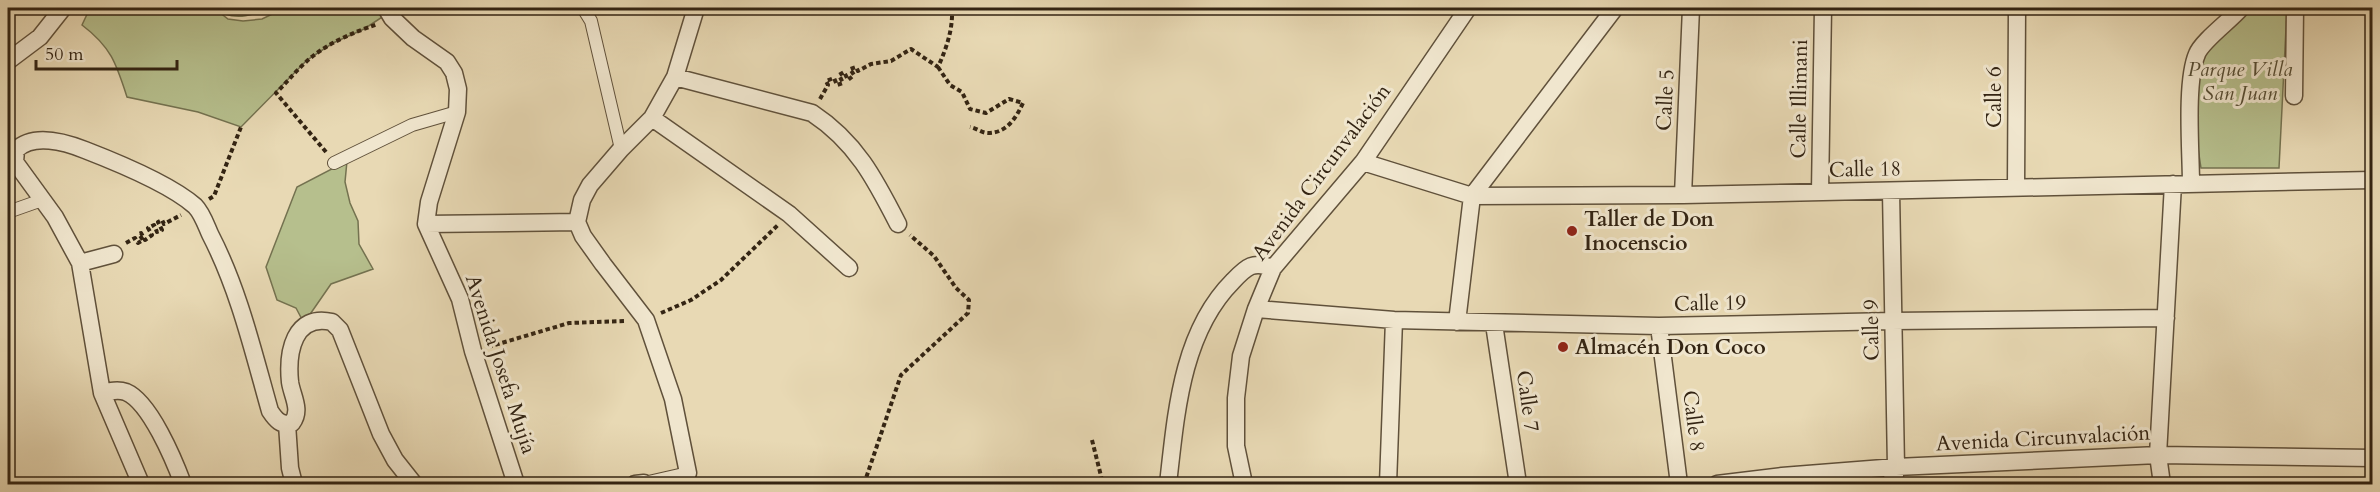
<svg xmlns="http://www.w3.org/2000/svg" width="2380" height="492" font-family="Cardo,serif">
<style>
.green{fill:#b6bf8d;stroke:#747250;stroke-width:1.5}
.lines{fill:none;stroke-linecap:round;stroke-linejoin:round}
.pedestrian-casing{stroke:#60513b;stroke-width:14}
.minor-casing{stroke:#60513b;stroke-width:19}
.path{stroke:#332413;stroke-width:4;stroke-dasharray:4.5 3;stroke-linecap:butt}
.pedestrian{stroke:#f0e6ce;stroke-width:12}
.minor{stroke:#f0e6ce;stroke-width:16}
.poi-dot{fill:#8f2418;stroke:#f0e6ce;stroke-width:2}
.labels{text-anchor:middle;stroke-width:6;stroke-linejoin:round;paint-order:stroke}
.park-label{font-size:21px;font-style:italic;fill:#544b32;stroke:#f0e6ce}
.street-label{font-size:21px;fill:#332413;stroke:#f0e6ce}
.poi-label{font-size:21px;font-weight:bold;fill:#332413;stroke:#f0e6ce;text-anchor:start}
</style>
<rect width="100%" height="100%" fill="#e8d9b4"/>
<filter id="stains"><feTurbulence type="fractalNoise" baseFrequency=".00333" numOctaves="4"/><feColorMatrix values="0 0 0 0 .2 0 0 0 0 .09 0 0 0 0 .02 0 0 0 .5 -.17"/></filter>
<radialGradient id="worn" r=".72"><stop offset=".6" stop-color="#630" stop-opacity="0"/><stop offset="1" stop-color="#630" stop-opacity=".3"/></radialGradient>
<path class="green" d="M 90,8 L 219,8 L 219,12 L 228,19 L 243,21 L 262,19 L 285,8 L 396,8 L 364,29 L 333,43 L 307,60 L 241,127 L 198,112 L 127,97 C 116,63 111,47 82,25 Z
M 222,8 L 271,8 C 256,13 242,20 225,14 Z
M 2248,8 L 2287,8 L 2279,168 L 2201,168 L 2198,148 L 2197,66 L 2200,59 Z
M 347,161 L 345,182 L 350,203 L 358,221 L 359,244 L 373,269 L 331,284 L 304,323 L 296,308 L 277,300 L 266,267 L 297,187 Z"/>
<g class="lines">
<defs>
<path id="pedestrian" d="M 583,8 L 591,21 L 621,149
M 334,163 L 412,125 L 457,112
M 8,212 L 42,200
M 644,483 L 688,473"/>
<path id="minor" d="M 386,8 L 392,18 L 413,38 L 447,62 L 454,73 L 458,89 L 457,112 L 429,202 L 426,224 L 460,299 L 473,351 L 516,484
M 8,61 L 40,37 L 63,8
M 675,77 L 812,113 C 856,142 875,179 898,224
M 2294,96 L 2295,8
M 652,118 L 789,214 L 849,268
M 1363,162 L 1472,196 L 1683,195 L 2372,180
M 2191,184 C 2191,152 2185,82 2197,54 C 2202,41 2231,20 2241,8
M 2016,187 L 2017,8
M 1820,192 L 1823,8
M 1683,195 L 1691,8
M 426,224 L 577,222
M 80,263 L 114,254
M 1256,309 L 1394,320 L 1659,326 L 1893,321 L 2166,318
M 1457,322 L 1472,196 L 1615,8
M 1494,324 L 1518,484
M 1659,326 L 1679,484
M 102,393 C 110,391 118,389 126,392 C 150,402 174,460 183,484
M 287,424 L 290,468 L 294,484
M 688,473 L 673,399 L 646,320 L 603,264 L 583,236 L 577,222 L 582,200 L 590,185 L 621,149 L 652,118 L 675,77 L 696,8
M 141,484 L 102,393 L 80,263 L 55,217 L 15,162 L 16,150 C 33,133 65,142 85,150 C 116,162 170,184 195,206 C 202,213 206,225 210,234 C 239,290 253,351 270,411 C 276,420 281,426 292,423 C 302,410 292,396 290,382 C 287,352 294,313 332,322 L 340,330 L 381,434 L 395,460 L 414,484
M 635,484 L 644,483
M 1168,484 C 1176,415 1181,333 1233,281 C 1247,266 1253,261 1273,268
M 1244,484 L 1236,446 L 1236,398 L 1241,356 L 1256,309 L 1273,268 L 1363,162 L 1468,8
M 1388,484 L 1394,320
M 1717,484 L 1782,476 L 1896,467 L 2158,455 L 2372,458
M 1889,484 L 1895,475 L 1896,467 L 1891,191
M 2162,484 L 2158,455 L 2173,184"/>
</defs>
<use href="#pedestrian" class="pedestrian-casing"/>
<use href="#minor" class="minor-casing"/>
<path class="path" d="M 938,67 L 950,85 L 962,92 L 970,109 L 986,113 L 1009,99 L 1023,103 C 1016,118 1007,133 988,133 C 982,133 976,128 970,127
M 820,99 L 828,85 L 826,81 L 834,78 L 837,85 L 843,83 L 839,75 L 844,72 L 848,80 L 854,75 L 850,69 L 856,67 L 858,71 L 871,64 L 891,61 L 911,49 L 938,67 C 947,47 953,29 952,8
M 326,152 L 276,93 C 286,83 295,72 306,62 C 325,44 354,32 378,24
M 209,199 L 214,196 L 241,127
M 126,243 L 135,238 L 138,243 L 143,240 L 139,234 L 141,233 L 145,240 L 152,235 L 148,228 L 154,225 L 157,232 L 162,230 L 158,222 L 162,220 L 164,224 L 181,215
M 661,313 L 691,300 L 721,280 L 778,225
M 488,347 L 569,323 L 625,321
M 1092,440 L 1103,484
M 864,484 L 901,375 L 968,313 L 969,300 L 956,288 L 934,256 L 910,235"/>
<use href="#pedestrian" class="pedestrian"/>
<use href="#minor" class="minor"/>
</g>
<g class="poi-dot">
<circle cx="1572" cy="231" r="6"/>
<circle cx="1563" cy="347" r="6"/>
</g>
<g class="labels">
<g class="park-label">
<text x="2240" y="76">Parque Villa<tspan x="2240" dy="24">San Juan</tspan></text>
</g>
<g class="street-label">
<text transform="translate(1994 97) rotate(-90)" y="7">Calle 6</text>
<text transform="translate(1799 99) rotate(-89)" y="7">Calle Illimani</text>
<text transform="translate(1665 100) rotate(-87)" y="7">Calle 5</text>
<text transform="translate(1865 169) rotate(-1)" y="7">Calle 18</text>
<text transform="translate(1321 172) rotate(-53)" y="7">Avenida Circunvalación</text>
<text transform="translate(1710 303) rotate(-1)" y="7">Calle 19</text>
<text transform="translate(1871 330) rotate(-91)" y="7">Calle 9</text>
<text transform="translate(501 364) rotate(72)" y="7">Avenida Josefa Mujía</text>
<text transform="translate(1528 401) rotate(82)" y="7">Calle 7</text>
<text transform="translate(1694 421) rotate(83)" y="7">Calle 8</text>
<text transform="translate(2043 438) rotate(-3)" y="7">Avenida Circunvalación</text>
</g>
<g class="poi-label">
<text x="1584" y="226">Taller de Don<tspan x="1584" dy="24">Inocenscio</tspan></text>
<text x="1575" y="354">Almacén Don Coco</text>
</g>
</g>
<rect width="2380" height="492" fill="none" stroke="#e8d9b4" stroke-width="30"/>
<rect x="9" y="9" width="2362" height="474" fill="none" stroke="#332413" stroke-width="3"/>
<rect x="15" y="15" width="2350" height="462" fill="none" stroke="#332413" stroke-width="1.5"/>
<path d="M36 60v9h141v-9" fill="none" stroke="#332413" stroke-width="3"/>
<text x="45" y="60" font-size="18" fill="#332413" stroke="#f0e6ce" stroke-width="4.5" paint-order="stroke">50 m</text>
<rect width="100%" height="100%" filter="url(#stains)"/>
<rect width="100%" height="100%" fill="url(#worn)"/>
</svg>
